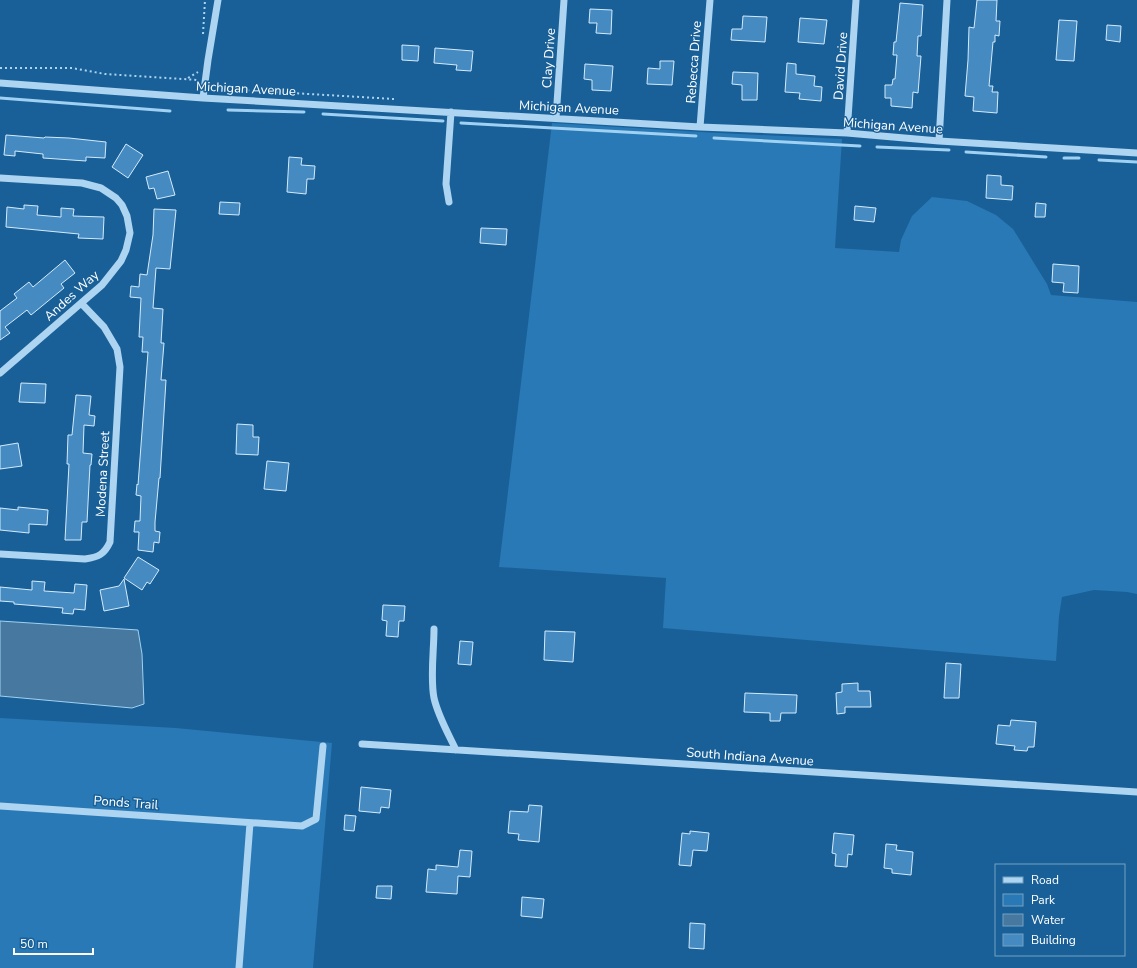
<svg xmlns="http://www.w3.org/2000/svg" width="1137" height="968" font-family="'Nunito Sans',sans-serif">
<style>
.green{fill:#2879b5}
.water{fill:#4678a0;stroke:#a0d1f3}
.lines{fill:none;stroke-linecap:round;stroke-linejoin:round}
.stream{stroke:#a0d1f3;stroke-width:3}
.building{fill:#458bc1;stroke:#d4ebfc}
.path{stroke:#add4f1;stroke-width:2;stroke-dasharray:2 3;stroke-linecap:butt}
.minor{stroke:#add4f1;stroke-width:7}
.labels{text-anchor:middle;stroke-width:3;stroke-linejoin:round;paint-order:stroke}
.street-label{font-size:13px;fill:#fff;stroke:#196098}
</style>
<rect width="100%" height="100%" fill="#196098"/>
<path class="green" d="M 552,123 L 700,132 L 842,139 L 835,248 L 899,252 L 901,240 L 912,216 L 932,197 L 967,201 L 996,215 L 1013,229 L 1047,284 L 1051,295 L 1137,302 L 1137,594 L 1127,592 L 1094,590 L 1062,597 L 1059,616 L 1056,661 L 663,628 L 666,578 L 499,567 Z
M 0,718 L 176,728 L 332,743 L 313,968 L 0,968 Z"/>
<path class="water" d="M 0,621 L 138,630 L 142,654 L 144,704 L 132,708 L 0,696 Z"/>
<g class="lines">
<path class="stream" d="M 0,98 L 170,111
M 228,110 L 304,112
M 323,114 L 443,121
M 461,123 L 696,136
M 714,138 L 860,146
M 877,147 L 949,150
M 966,152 L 1046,157
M 1064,158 L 1079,158
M 1099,160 L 1137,162"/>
</g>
<path class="building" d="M 977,0 L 997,0 L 996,21 L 1000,21 L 999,36 L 995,35 L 995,42 L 993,42 L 989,86 L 993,86 L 992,92 L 998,92 L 997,113 L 973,111 L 974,97 L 965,96 L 968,60 L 969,27 L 974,28 Z
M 900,3 L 923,5 L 921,36 L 918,36 L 917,56 L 921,56 L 918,93 L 913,92 L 912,108 L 891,106 L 891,98 L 885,98 L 885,85 L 892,85 L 893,79 L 895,79 L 897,55 L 893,55 L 894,42 L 896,42 Z
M 590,9 L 612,10 L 611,34 L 596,33 L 597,23 L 589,23 Z
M 743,16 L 767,17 L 765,42 L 731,40 L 732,29 L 742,29 Z
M 800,18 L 827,20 L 824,44 L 798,42 Z
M 1059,20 L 1077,21 L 1074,61 L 1056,60 Z
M 1107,25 L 1121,26 L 1120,42 L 1106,40 Z
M 402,45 L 419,46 L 418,61 L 402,60 Z
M 435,48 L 473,51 L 471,71 L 456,70 L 457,65 L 434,63 Z
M 660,61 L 674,61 L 672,85 L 647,84 L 648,68 L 660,69 Z
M 787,63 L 796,64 L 796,74 L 815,76 L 814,86 L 822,87 L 821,101 L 799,99 L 800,93 L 785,92 Z
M 585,64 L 613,66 L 611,91 L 592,90 L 592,80 L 584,79 Z
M 733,72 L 758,73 L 757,100 L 742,100 L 742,85 L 732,84 Z
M 6,135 L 44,138 L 45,137 L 69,138 L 106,142 L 105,158 L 86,157 L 86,161 L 43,158 L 43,154 L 15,151 L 15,156 L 4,155 Z
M 126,144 L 143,155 L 128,178 L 112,167 Z
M 289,157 L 302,158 L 301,165 L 315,166 L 314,179 L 307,179 L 306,194 L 287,192 Z
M 168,171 L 175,195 L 157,199 L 154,188 L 149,189 L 146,177 Z
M 987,175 L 1001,176 L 1001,185 L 1013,186 L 1012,200 L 986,198 Z
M 220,202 L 240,203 L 239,215 L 219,214 Z
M 1036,203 L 1046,204 L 1045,217 L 1035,217 Z
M 24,205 L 38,206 L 37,215 L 61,217 L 61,208 L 74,209 L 73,216 L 104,217 L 103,239 L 78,238 L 79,234 L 6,227 L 7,207 L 24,209 Z
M 855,206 L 876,208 L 874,222 L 854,220 Z
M 154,209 L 176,210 L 170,269 L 156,268 L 153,308 L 163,309 L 161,343 L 164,343 L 161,380 L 166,380 L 160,478 L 159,478 L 155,522 L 155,531 L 160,532 L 159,543 L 154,542 L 153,552 L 138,550 L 139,532 L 134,532 L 135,521 L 140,521 L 141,496 L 136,495 L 137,484 L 138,485 L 148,352 L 142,352 L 143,337 L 139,337 L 141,298 L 130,297 L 131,286 L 139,287 L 140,274 L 147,275 L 153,235 Z
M 481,228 L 507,229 L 506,245 L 480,243 Z
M 65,260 L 75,273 L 61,284 L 64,288 L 31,315 L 27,310 L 5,327 L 10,333 L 0,340 L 0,311 L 17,298 L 14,294 L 29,282 L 33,287 Z
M 1053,264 L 1079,266 L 1078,293 L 1063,292 L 1064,283 L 1052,282 Z
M 21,383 L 46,384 L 45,403 L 19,402 Z
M 76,395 L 91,396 L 89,415 L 95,416 L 94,426 L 84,425 L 83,453 L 92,454 L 91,465 L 90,465 L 87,522 L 82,522 L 81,540 L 65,540 L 69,464 L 67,464 L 68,435 L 72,435 Z
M 237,424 L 253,425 L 253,437 L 259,437 L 258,455 L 236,454 Z
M 18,443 L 22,466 L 0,469 L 0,446 Z
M 267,461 L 289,463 L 286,491 L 264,489 Z
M 18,507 L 48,510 L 47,525 L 29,524 L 29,533 L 0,530 L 0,508 L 18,510 Z
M 138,557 L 159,570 L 150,584 L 147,582 L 142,590 L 124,578 Z
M 124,579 L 129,606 L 104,611 L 100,590 L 119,586 Z
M 32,581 L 45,582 L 44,591 L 74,593 L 75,584 L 87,585 L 85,610 L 74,609 L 73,614 L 62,613 L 63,608 L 14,604 L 14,602 L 0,601 L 0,587 L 32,590 Z
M 383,605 L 405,606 L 404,621 L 399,621 L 398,637 L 386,636 L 387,621 L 382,620 Z
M 545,631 L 575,632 L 573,662 L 544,660 Z
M 460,641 L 473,642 L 471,665 L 458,664 Z
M 946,663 L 961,664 L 959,698 L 944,698 Z
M 858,683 L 858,691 L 870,691 L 871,707 L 845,707 L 845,713 L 837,714 L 836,693 L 842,692 L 842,684 Z
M 745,693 L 797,695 L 796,713 L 781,713 L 780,721 L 770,721 L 770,713 L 744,712 Z
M 1011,720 L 1036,722 L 1034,747 L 1028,747 L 1027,751 L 1014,750 L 1015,746 L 996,744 L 998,725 L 1010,726 Z
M 361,787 L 391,790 L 389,808 L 381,807 L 380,813 L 359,811 Z
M 529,805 L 542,806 L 539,842 L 518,840 L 519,834 L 508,833 L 510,811 L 528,812 Z
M 345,815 L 356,816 L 354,831 L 344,830 Z
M 690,831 L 709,833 L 707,851 L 693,850 L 691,866 L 679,865 L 682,833 L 690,834 Z
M 834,833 L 854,835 L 852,855 L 848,854 L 847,867 L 835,866 L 836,854 L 832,853 Z
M 886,844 L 897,845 L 896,850 L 913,852 L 911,875 L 892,873 L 892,869 L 884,868 Z
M 460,850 L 472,851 L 470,877 L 458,876 L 457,894 L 426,892 L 428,869 L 436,870 L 436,865 L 458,867 Z
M 377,886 L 392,886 L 391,899 L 376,898 Z
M 522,897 L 544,899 L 542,918 L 521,916 Z
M 690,923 L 705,924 L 704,949 L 689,948 Z"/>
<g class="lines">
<path class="path" d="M 203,34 L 205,0
M 0,68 L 72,68 L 105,74 L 198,80
M 188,78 L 198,72
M 213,85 L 224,89 L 394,99"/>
<path class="minor" d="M 0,83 L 203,98 L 700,127 L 847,133 L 939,141 L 1137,153
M 203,98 L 208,60 L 218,0
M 556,118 L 564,0
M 700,127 L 710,0
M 847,133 L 856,0
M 939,141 L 947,0
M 0,178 L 82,183 L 101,188 L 116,198 L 122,205 L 127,216 L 130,233 L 126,250 L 121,261 L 102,285 L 0,373
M 449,202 L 446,184 L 451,112
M 0,554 L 85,559 C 98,557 104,555 110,542 L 120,367 L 117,349 L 104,327 L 81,303
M 434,629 C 434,650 430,678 434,698 C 438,716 448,733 456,750
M 362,744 L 1137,792
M 0,806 L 302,826 L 316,819 L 323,746
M 239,968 L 250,823"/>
</g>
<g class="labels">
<g class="street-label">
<text transform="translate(548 58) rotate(-86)" y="5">Clay Drive</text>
<text transform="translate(693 62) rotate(-86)" y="5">Rebecca Drive</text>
<text transform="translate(840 66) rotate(-86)" y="5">David Drive</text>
<text transform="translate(246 88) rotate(3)" y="5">Michigan Avenue</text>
<text transform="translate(569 107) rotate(3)" y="5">Michigan Avenue</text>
<text transform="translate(893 125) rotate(4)" y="5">Michigan Avenue</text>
<text transform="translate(71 295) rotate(-42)" y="5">Andes Way</text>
<text transform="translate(102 474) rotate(-87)" y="5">Modena Street</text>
<text transform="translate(750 756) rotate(4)" y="5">South Indiana Avenue</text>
<text transform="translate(126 802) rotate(4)" y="5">Ponds Trail</text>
</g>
</g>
<rect x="995" y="864" width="130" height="92" fill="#196098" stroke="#75a0c1"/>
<rect x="1003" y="877" width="20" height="6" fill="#add4f1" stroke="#75a0c1"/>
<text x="1031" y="884" font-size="12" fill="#ffffff">Road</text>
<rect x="1003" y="894" width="20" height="12" fill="#2879b5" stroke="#75a0c1"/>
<text x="1031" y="904" font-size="12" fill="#ffffff">Park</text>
<rect x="1003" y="914" width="20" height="12" fill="#4678a0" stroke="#75a0c1"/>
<text x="1031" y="924" font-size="12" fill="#ffffff">Water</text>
<rect x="1003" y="934" width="20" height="12" fill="#458bc1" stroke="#75a0c1"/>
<text x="1031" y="944" font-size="12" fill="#ffffff">Building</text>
<path d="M14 948v6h79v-6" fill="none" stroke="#ffffff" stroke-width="2"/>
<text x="20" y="948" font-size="12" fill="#ffffff" stroke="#196098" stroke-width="3" paint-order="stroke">50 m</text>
</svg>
